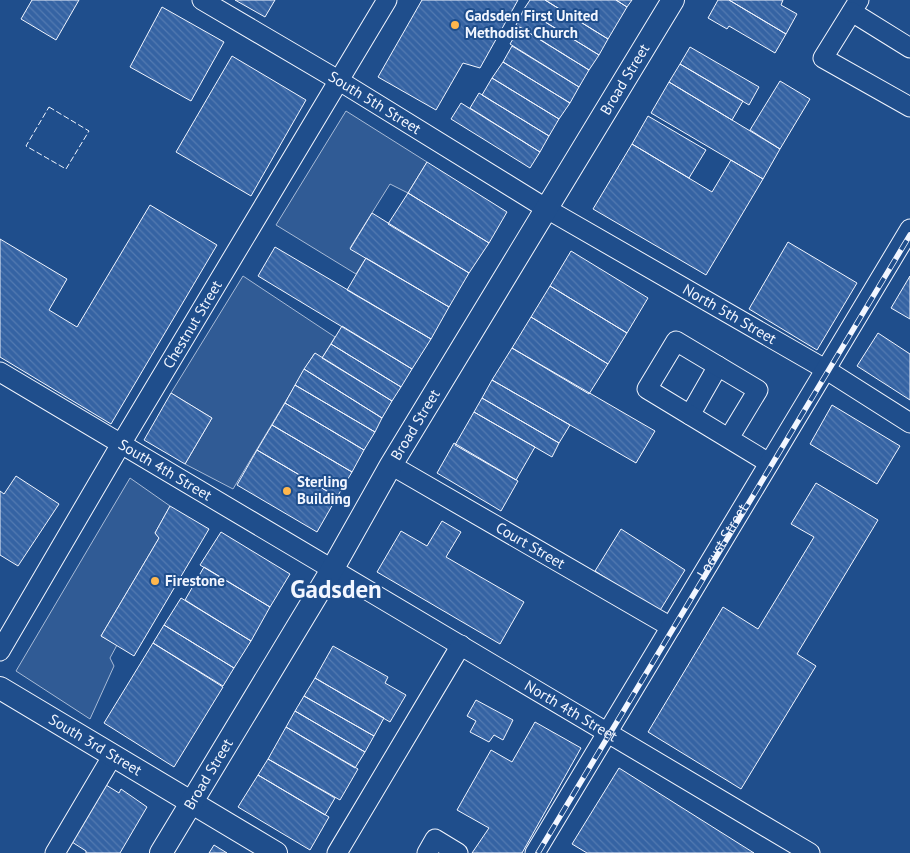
<svg xmlns="http://www.w3.org/2000/svg" width="910" height="853" font-family="'PT Sans',sans-serif">
<style>
.parking{fill:#305b95;stroke:#a8bbd7}
.building{fill:url(#building-back-hatch);stroke:#f2f6ff}
.lines{fill:none;stroke-linecap:round;stroke-linejoin:round}
.minor-casing{stroke:#f2f6ff;stroke-width:21}
.major-casing{stroke:#f2f6ff;stroke-width:24}
.minor{stroke:#1f4e8c;stroke-width:19}
.major{stroke:#1f4e8c;stroke-width:22}
.rail-casing{stroke:#f2f6ff;stroke-width:5.5}
.rail{stroke:#1f4e8c;stroke-width:4;stroke-dasharray:11;stroke-linecap:butt}
.fence{stroke:#f2f6ff;stroke-width:1;stroke-dasharray:6 2.5;stroke-linecap:butt}
.poi-dot{fill:#ffb74d;stroke:#1f4e8c;stroke-width:2}
.labels{text-anchor:middle;stroke-width:4;stroke-linejoin:round;paint-order:stroke}
.poi-label{font-size:15px;font-weight:bold;fill:#f2f6ff;stroke:#1f4e8c;text-anchor:start}
.street-label{font-size:15px;fill:#f2f6ff;stroke:#1f4e8c}
.town-label{font-size:25px;font-weight:bold;fill:#f2f6ff;stroke:#1f4e8c}
</style>
<defs>
<pattern id="building-back-hatch" width="6" height="6" patternUnits="userSpaceOnUse" patternTransform="scale(1.25)"><rect width="6" height="6" fill="#3563a3"/><path d="M-1 5l2 2M0 0l6 6M5-1l2 2" fill="none" stroke="#537ab1"/></pattern>
</defs>
<rect width="100%" height="100%" fill="#1f4e8c"/>
<path class="parking" d="M 346,111 L 427,162 L 408,193 L 390,184 L 350,248 L 366,258 L 356,274 L 276,225 Z
M 243,276 L 335,337 L 322,358 L 314,354 L 233,489 L 185,464 L 212,418 L 171,393 Z
M 130,478 L 170,506 L 155,533 L 159,538 L 101,636 L 117,645 L 110,658 L 114,666 L 90,719 L 16,671 Z"/>
<path class="building" d="M 32,0 L 79,0 L 56,40 L 21,19 Z
M 235,0 L 275,0 L 265,17 Z
M 422,0 L 518,0 L 480,68 L 463,63 L 436,110 L 378,77 Z
M 530,0 L 545,0 L 608,39 L 599,55 L 524,9 Z
M 545,0 L 616,0 L 627,7 L 608,39 Z
M 616,0 L 632,0 L 627,7 Z
M 718,0 L 729,0 L 786,34 L 775,53 L 729,26 L 727,29 L 708,18 Z
M 729,0 L 783,0 L 781,5 L 797,14 L 786,34 Z
M 162,7 L 224,42 L 191,101 L 130,67 Z
M 524,9 L 599,55 L 589,70 L 516,25 Z
M 520,27 L 589,70 L 579,87 L 510,44 Z
M 512,46 L 579,87 L 570,103 L 503,62 Z
M 690,47 L 759,87 L 749,105 L 680,64 Z
M 232,56 L 306,100 L 251,196 L 176,152 Z
M 503,62 L 570,103 L 559,119 L 492,78 Z
M 680,64 L 743,101 L 732,120 L 669,82 Z
M 492,78 L 559,119 L 549,136 L 482,95 Z
M 780,81 L 810,99 L 780,149 L 750,130 Z
M 669,82 L 780,149 L 763,179 L 651,113 Z
M 479,93 L 549,136 L 540,152 L 470,108 Z
M 461,103 L 540,152 L 530,168 L 451,119 Z
M 648,116 L 706,150 L 689,178 L 632,144 Z
M 632,144 L 712,192 L 731,160 L 763,179 L 706,275 L 593,209 Z
M 427,162 L 507,212 L 489,243 L 408,193 Z
M 408,193 L 489,243 L 469,273 L 388,224 Z
M 150,205 L 217,245 L 111,424 L 0,357 L 0,239 L 67,279 L 49,310 L 77,327 Z
M 372,213 L 469,273 L 449,307 L 350,249 Z
M 788,242 L 857,283 L 817,350 L 749,309 Z
M 275,247 L 431,339 L 412,369 L 258,276 Z
M 571,251 L 648,298 L 627,333 L 550,286 Z
M 366,258 L 449,307 L 431,339 L 347,290 Z
M 910,276 L 910,319 L 891,308 Z
M 550,286 L 627,333 L 608,364 L 531,317 Z
M 531,317 L 608,364 L 589,394 L 512,348 Z
M 342,326 L 412,369 L 401,387 L 331,344 Z
M 878,333 L 910,354 L 910,400 L 857,366 Z
M 331,344 L 401,387 L 392,401 L 322,358 Z
M 512,348 L 655,431 L 636,463 L 492,380 Z
M 315,353 L 392,401 L 382,418 L 304,369 Z
M 304,369 L 382,418 L 375,432 L 295,385 Z
M 492,380 L 570,425 L 559,443 L 482,398 Z
M 295,385 L 375,432 L 364,450 L 285,403 Z
M 171,393 L 212,418 L 185,464 L 144,440 Z
M 482,398 L 559,443 L 552,457 L 474,412 Z
M 285,403 L 364,450 L 352,472 L 272,425 Z
M 832,405 L 900,446 L 877,484 L 810,444 Z
M 474,412 L 535,447 L 516,480 L 455,445 Z
M 272,425 L 352,472 L 337,497 L 257,450 Z
M 454,443 L 518,481 L 501,511 L 437,473 Z
M 257,450 L 337,497 L 317,532 L 237,485 Z
M 16,476 L 59,504 L 18,566 L 0,555 L 0,491 L 4,494 Z
M 816,483 L 878,520 L 797,654 L 816,666 L 741,789 L 648,732 L 723,607 L 758,629 L 814,537 L 791,524 Z
M 170,506 L 209,529 L 134,656 L 101,636 L 159,538 L 155,533 Z
M 442,521 L 461,532 L 446,557 L 524,602 L 500,644 L 377,572 L 401,531 L 427,546 Z
M 621,529 L 685,570 L 659,612 L 595,571 Z
M 221,532 L 290,574 L 270,607 L 200,565 Z
M 204,567 L 270,607 L 251,641 L 185,600 Z
M 181,598 L 251,641 L 234,668 L 164,625 Z
M 164,625 L 234,668 L 223,686 L 153,643 Z
M 153,643 L 223,687 L 174,767 L 104,723 Z
M 333,646 L 388,677 L 385,683 L 406,695 L 390,722 L 315,678 Z
M 315,678 L 384,718 L 374,736 L 304,696 Z
M 304,696 L 374,736 L 365,752 L 295,711 Z
M 476,700 L 513,720 L 503,740 L 494,735 L 489,742 L 470,732 L 476,721 L 467,716 Z
M 295,711 L 365,752 L 355,768 L 286,727 Z
M 535,722 L 581,748 L 522,853 L 472,853 L 489,828 L 457,810 L 491,750 L 512,762 Z
M 286,727 L 358,769 L 340,800 L 268,759 Z
M 268,759 L 335,798 L 325,815 L 258,775 Z
M 619,768 L 754,853 L 587,853 L 572,844 Z
M 258,775 L 329,817 L 310,850 L 238,807 Z
M 106,785 L 119,793 L 121,789 L 147,807 L 120,853 L 86,853 L 86,851 L 72,842 Z
M 214,845 L 227,853 L 209,853 Z"/>
<g class="lines">
<defs>
<g id="minor">
<path id="s1" d="M 202,0 L 338,80 L 547,209 L 825,369 L 910,423"/>
<path d="M 859,0 L 823,58 L 910,107"/>
<path d="M 852,12 L 910,48"/>
<path id="s2" d="M 0,372 L 810,853"/>
<path d="M 690,415 L 718,366"/>
<path d="M 729,438 L 758,390 L 676,341 L 647,389 L 769,463"/>
<path id="s3" d="M 391,465 L 671,627"/>
<path id="s4" d="M 0,651 L 121,444 L 387,0"/>
<path d="M 55,853 L 113,755"/>
<path d="M 337,853 L 461,645"/>
<path d="M 427,853 L 435,839 L 458,853"/>
<path id="s5" d="M 535,853 L 910,229"/>
</g>
<g id="major">
<path id="s6" d="M 0,688 L 276,853"/>
<path id="s7" d="M 161,853 L 333,568 L 391,465 L 673,0"/>
</g>
</defs>
<use href="#minor" class="minor-casing"/>
<use href="#major" class="major-casing"/>
<use href="#minor" class="minor"/>
<use href="#major" class="major"/>
<defs>
<path id="rail" d="M 538,853 L 910,235"/>
</defs>
<use href="#rail" class="rail-casing"/>
<use href="#rail" class="rail"/>
<path class="fence" d="M 49,107 L 89,131 L 66,169 L 26,146 Z"/>
</g>
<g class="poi-dot">
<circle cx="455" cy="25" r="5"/>
<circle cx="287" cy="491" r="5"/>
<circle cx="155" cy="581" r="5"/>
</g>
<g class="labels">
<g class="poi-label">
<text x="465" y="21">Gadsden First United<tspan x="465" dy="17">Methodist Church</tspan></text>
<text x="297" y="487">Sterling<tspan x="297" dy="17">Building</tspan></text>
<text x="165" y="586">Firestone</text>
</g>
<g class="street-label">
<text dy="5" stroke="none"><textPath href="#s7" startOffset="902">Broad Street</textPath></text>
<text dy="5" stroke="none"><textPath href="#s1" startOffset="201">South 5th Street</textPath></text>
<text dy="5" stroke="none"><textPath href="#s1" startOffset="614">North 5th Street</textPath></text>
<text dy="5" stroke="none"><textPath href="#s4" startOffset="379">Chestnut Street</textPath></text>
<text dy="5" stroke="none"><textPath href="#s7" startOffset="498">Broad Street</textPath></text>
<text dy="5" stroke="none"><textPath href="#s2" startOffset="192">South 4th Street</textPath></text>
<text dy="5" stroke="none"><textPath href="#s5" startOffset="364">Locust Street</textPath></text>
<text dy="5" stroke="none"><textPath href="#s3" startOffset="161">Court Street</textPath></text>
<text dy="5" stroke="none"><textPath href="#s2" startOffset="664">North 4th Street</textPath></text>
<text dy="5" stroke="none"><textPath href="#s6" startOffset="111">South 3rd Street</textPath></text>
<text dy="5" stroke="none"><textPath href="#s7" startOffset="92">Broad Street</textPath></text>
</g>
<g class="town-label">
<text x="336" y="598">Gadsden</text>
</g>
</g>
</svg>
